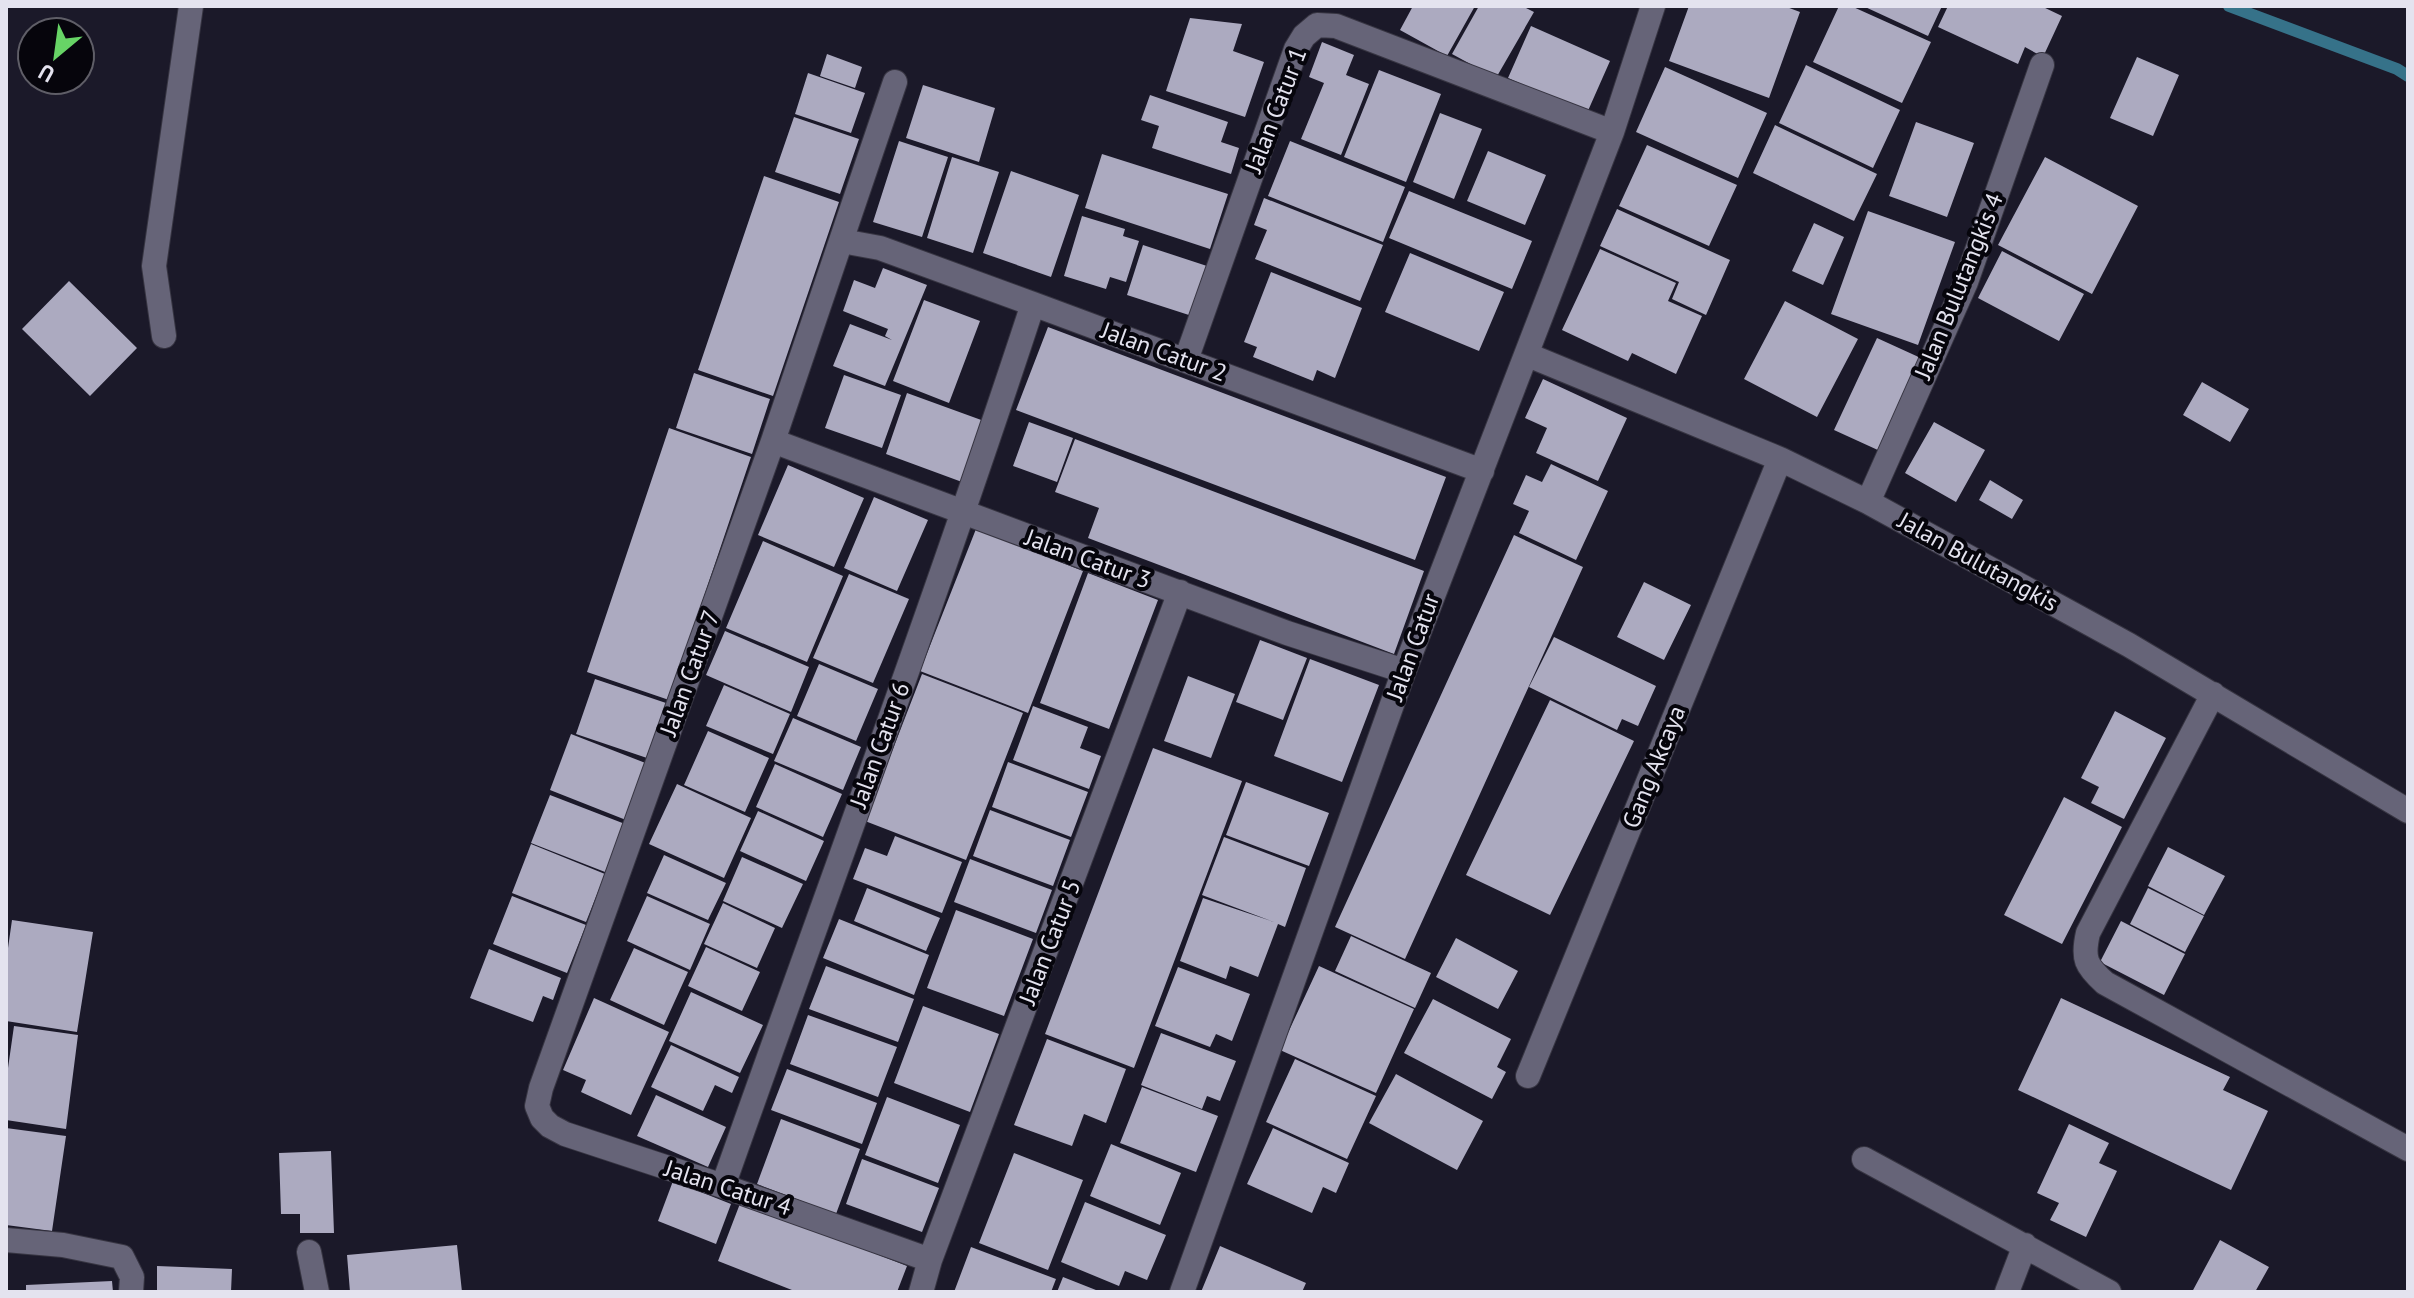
<svg xmlns="http://www.w3.org/2000/svg" width="2414" height="1298" font-family="'PT Sans',sans-serif">
<style>
.lines{fill:none;stroke-linecap:round;stroke-linejoin:round}
.stream{stroke:#367289;stroke-width:12}
.building{fill:#acaac0}
.minor-casing{stroke:#373542;stroke-width:26}
.minor{stroke:#666478;stroke-width:24}
.labels{text-anchor:middle;stroke-width:8;stroke-linejoin:round;paint-order:stroke}
.street-label{font-size:24px;fill:#e4e3ef;stroke:#06050c}
</style>
<rect width="100%" height="100%" fill="#1b1929"/>
<g class="lines">
<path class="stream" d="M 2229,6 L 2397,69 L 2408,76"/>
</g>
<path class="building" d="M 1413,6 L 1475,6 L 1447,56 L 1400,30 Z
M 1479,6 L 1522,6 L 1534,12 L 1496,78 L 1452,54 Z
M 1689,6 L 1784,6 L 1800,12 L 1769,98 L 1669,61 Z
M 1839,6 L 1851,6 L 1931,42 L 1902,103 L 1813,62 Z
M 1863,6 L 1942,6 L 1928,36 Z
M 1948,6 L 2041,6 L 2062,16 L 2043,57 L 2025,47 L 2018,64 L 1938,27 Z
M 1190,18 L 1242,24 L 1233,51 L 1264,62 L 1245,117 L 1166,91 Z
M 1531,26 L 1610,61 L 1587,113 L 1508,78 Z
M 1322,42 L 1354,55 L 1346,75 L 1369,84 L 1341,155 L 1301,139 L 1324,83 L 1309,77 Z
M 827,54 L 862,67 L 855,88 L 820,76 Z
M 2137,57 L 2179,75 L 2153,136 L 2110,118 Z
M 1806,65 L 1900,110 L 1873,168 L 1779,123 Z
M 1665,67 L 1767,113 L 1738,178 L 1636,132 Z
M 1379,70 L 1441,94 L 1406,182 L 1344,157 Z
M 808,73 L 865,93 L 851,133 L 795,114 Z
M 923,85 L 995,108 L 979,162 L 906,138 Z
M 1150,95 L 1228,122 L 1221,142 L 1239,148 L 1231,174 L 1152,148 L 1159,126 L 1141,120 Z
M 1440,113 L 1482,129 L 1454,199 L 1413,182 Z
M 794,117 L 859,139 L 840,194 L 775,172 Z
M 1916,122 L 1974,143 L 1947,217 L 1889,196 Z
M 1775,125 L 1877,174 L 1854,221 L 1753,173 Z
M 899,141 L 948,157 L 922,237 L 873,222 Z
M 1290,141 L 1405,187 L 1383,242 L 1268,196 Z
M 1647,145 L 1737,185 L 1709,246 L 1619,206 Z
M 1488,151 L 1546,175 L 1525,225 L 1467,201 Z
M 1102,154 L 1228,194 L 1210,249 L 1085,208 Z
M 952,157 L 999,172 L 973,253 L 927,238 Z
M 2045,157 L 2138,206 L 2092,294 L 1998,245 Z
M 1011,171 L 1079,195 L 1051,277 L 983,253 Z
M 764,176 L 839,202 L 773,396 L 698,370 Z
M 1409,191 L 1532,241 L 1512,289 L 1389,238 Z
M 1264,198 L 1383,245 L 1360,301 L 1255,259 L 1267,230 L 1254,225 Z
M 1617,209 L 1730,260 L 1706,315 L 1672,299 L 1679,282 L 1600,246 Z
M 1868,211 L 1955,242 L 1918,345 L 1831,314 Z
M 1082,216 L 1125,229 L 1123,236 L 1139,241 L 1126,282 L 1110,277 L 1106,289 L 1064,276 Z
M 1814,223 L 1844,237 L 1823,285 L 1792,271 Z
M 1143,245 L 1207,266 L 1192,316 L 1127,295 Z
M 1600,249 L 1676,283 L 1668,301 L 1702,316 L 1676,374 L 1632,353 L 1628,361 L 1562,330 Z
M 2002,251 L 2084,294 L 2059,341 L 1978,298 Z
M 1410,253 L 1504,292 L 1479,351 L 1385,312 Z
M 883,268 L 927,285 L 885,386 L 833,366 L 850,324 L 892,340 L 885,336 L 888,329 L 843,311 L 854,280 L 875,288 Z
M 1271,272 L 1362,308 L 1335,378 L 1317,370 L 1313,381 L 1253,357 L 1257,347 L 1244,342 Z
M 69,281 L 137,348 L 90,396 L 22,329 Z
M 924,300 L 980,321 L 949,403 L 893,381 Z
M 1785,301 L 1858,339 L 1817,417 L 1744,379 Z
M 1048,327 L 1446,477 L 1415,560 L 1016,410 Z
M 1877,338 L 1923,359 L 1880,451 L 1834,430 Z
M 694,373 L 770,399 L 752,454 L 676,428 Z
M 844,375 L 901,395 L 882,448 L 825,428 Z
M 1543,379 L 1627,418 L 1598,481 L 1536,453 L 1547,428 L 1525,418 Z
M 2202,382 L 2249,409 L 2230,442 L 2183,415 Z
M 907,393 L 984,421 L 962,482 L 886,454 Z
M 1029,422 L 1073,438 L 1057,482 L 1013,466 Z
M 1934,422 L 1985,450 L 1956,502 L 1905,473 Z
M 669,428 L 751,457 L 669,700 L 587,672 Z
M 1075,439 L 1424,571 L 1394,654 L 1088,538 L 1099,508 L 1055,492 Z
M 1551,464 L 1608,491 L 1576,560 L 1519,533 L 1529,511 L 1513,504 L 1526,475 L 1542,482 Z
M 788,465 L 864,498 L 834,567 L 758,535 Z
M 1990,480 L 2023,500 L 2012,519 L 1979,500 Z
M 874,497 L 928,520 L 897,591 L 844,568 Z
M 976,529 L 1083,571 L 1028,713 L 920,671 Z
M 1514,535 L 1583,567 L 1405,959 L 1335,927 Z
M 763,541 L 843,576 L 807,662 L 726,628 Z
M 1088,573 L 1158,600 L 1109,729 L 1040,703 Z
M 849,574 L 909,599 L 873,683 L 813,658 Z
M 1644,582 L 1691,605 L 1664,660 L 1617,637 Z
M 725,631 L 809,667 L 791,712 L 706,675 Z
M 1554,637 L 1656,686 L 1638,726 L 1622,719 L 1617,730 L 1529,687 Z
M 1260,640 L 1307,658 L 1283,720 L 1236,702 Z
M 1310,659 L 1379,685 L 1342,782 L 1274,756 Z
M 819,664 L 878,689 L 856,741 L 797,716 Z
M 922,674 L 1023,713 L 966,860 L 865,821 Z
M 1188,676 L 1235,694 L 1211,758 L 1164,741 Z
M 595,679 L 666,703 L 647,758 L 576,734 Z
M 724,685 L 790,714 L 773,754 L 706,726 Z
M 1550,700 L 1634,741 L 1550,915 L 1466,875 Z
M 1033,706 L 1088,727 L 1080,748 L 1101,756 L 1089,789 L 1013,760 Z
M 2115,711 L 2166,738 L 2124,819 L 2091,803 L 2099,787 L 2081,778 Z
M 793,718 L 861,747 L 843,790 L 774,761 Z
M 708,731 L 769,758 L 745,812 L 684,785 Z
M 571,734 L 648,764 L 626,820 L 550,790 Z
M 1153,748 L 1242,781 L 1134,1068 L 1045,1034 Z
M 1008,762 L 1088,792 L 1071,837 L 992,807 Z
M 775,764 L 842,794 L 823,837 L 756,807 Z
M 1246,782 L 1329,813 L 1309,866 L 1226,835 Z
M 677,784 L 751,818 L 724,878 L 649,844 Z
M 550,795 L 625,824 L 605,872 L 531,843 Z
M 2064,797 L 2122,827 L 2062,944 L 2004,915 Z
M 990,810 L 1070,840 L 1053,886 L 973,856 Z
M 758,811 L 824,841 L 806,881 L 740,851 Z
M 895,836 L 962,862 L 942,913 L 853,879 L 865,848 L 887,856 Z
M 1224,837 L 1306,868 L 1285,927 L 1278,924 L 1258,977 L 1230,966 L 1226,979 L 1180,961 L 1203,898 L 1274,922 L 1202,895 Z
M 531,844 L 605,874 L 586,922 L 512,893 Z
M 2168,847 L 2225,876 L 2204,915 L 2148,886 Z
M 664,855 L 726,883 L 708,920 L 647,893 Z
M 742,857 L 803,884 L 782,928 L 723,901 Z
M 970,859 L 1052,890 L 1036,933 L 954,902 Z
M 867,888 L 940,918 L 926,951 L 854,921 Z
M 2148,888 L 2204,916 L 2185,952 L 2130,924 Z
M 512,896 L 586,925 L 567,973 L 493,944 Z
M 647,896 L 710,924 L 690,970 L 627,941 Z
M 723,903 L 775,928 L 757,968 L 704,944 Z
M 956,910 L 1033,939 L 1004,1016 L 927,988 Z
M 839,919 L 929,955 L 914,995 L 823,958 Z
M 12,920 L 93,932 L 77,1032 L 6,1021 L 6,962 Z
M 2121,921 L 2185,954 L 2164,995 L 2100,962 Z
M 1351,936 L 1431,973 L 1415,1008 L 1335,971 Z
M 1456,938 L 1518,971 L 1498,1009 L 1436,977 Z
M 706,947 L 760,972 L 742,1011 L 688,986 Z
M 634,948 L 688,972 L 664,1025 L 610,1000 Z
M 489,949 L 561,978 L 553,1000 L 543,996 L 533,1022 L 470,998 Z
M 826,966 L 914,999 L 898,1042 L 809,1009 Z
M 1319,966 L 1414,1009 L 1376,1093 L 1280,1050 Z
M 1178,967 L 1250,994 L 1232,1041 L 1216,1034 L 1210,1047 L 1155,1026 Z
M 691,992 L 763,1025 L 740,1073 L 669,1041 Z
M 594,998 L 669,1032 L 631,1115 L 581,1092 L 586,1080 L 563,1070 Z
M 2061,998 L 2230,1077 L 2223,1090 L 2268,1111 L 2231,1190 L 2018,1090 Z
M 1433,999 L 1511,1039 L 1497,1067 L 1506,1072 L 1492,1099 L 1404,1053 Z
M 923,1006 L 999,1034 L 970,1112 L 894,1083 Z
M 808,1015 L 897,1047 L 878,1097 L 790,1064 Z
M 14,1026 L 78,1035 L 66,1129 L 6,1120 L 6,1082 Z
M 1161,1033 L 1236,1061 L 1220,1101 L 1207,1096 L 1202,1109 L 1141,1085 Z
M 1047,1039 L 1126,1069 L 1106,1123 L 1084,1114 L 1072,1146 L 1014,1125 Z
M 671,1045 L 739,1077 L 732,1093 L 715,1085 L 703,1111 L 651,1087 Z
M 1295,1059 L 1376,1096 L 1347,1159 L 1266,1122 Z
M 787,1069 L 877,1103 L 862,1144 L 771,1110 Z
M 1396,1074 L 1483,1121 L 1457,1170 L 1369,1123 Z
M 1142,1087 L 1218,1116 L 1196,1172 L 1120,1143 Z
M 656,1095 L 726,1127 L 708,1167 L 637,1136 Z
M 887,1097 L 960,1125 L 938,1183 L 865,1155 Z
M 781,1119 L 860,1149 L 836,1214 L 757,1184 Z
M 2069,1124 L 2109,1143 L 2099,1163 L 2117,1171 L 2086,1237 L 2050,1220 L 2059,1203 L 2037,1193 Z
M 6,1128 L 66,1136 L 52,1231 L 6,1225 Z
M 1273,1128 L 1349,1163 L 1336,1193 L 1323,1187 L 1312,1213 L 1247,1184 Z
M 1111,1144 L 1181,1173 L 1160,1225 L 1090,1196 Z
M 331,1151 L 334,1233 L 300,1233 L 300,1214 L 281,1214 L 279,1153 Z
M 1014,1153 L 1083,1180 L 1048,1270 L 979,1243 Z
M 862,1159 L 939,1188 L 922,1232 L 846,1204 Z
M 673,1181 L 731,1204 L 716,1244 L 658,1221 Z
M 741,1201 L 907,1266 L 897,1292 L 797,1292 L 718,1261 Z
M 1085,1202 L 1166,1235 L 1147,1280 L 1125,1271 L 1119,1286 L 1061,1262 Z
M 2220,1240 L 2269,1267 L 2255,1292 L 2192,1292 Z
M 457,1245 L 462,1292 L 350,1292 L 347,1255 Z
M 1220,1246 L 1306,1283 L 1302,1292 L 1201,1292 Z
M 971,1247 L 1056,1279 L 1051,1292 L 954,1292 Z
M 157,1266 L 232,1269 L 231,1292 L 157,1292 Z
M 1063,1277 L 1101,1292 L 1057,1292 Z
M 112,1281 L 113,1292 L 26,1292 L 26,1285 Z"/>
<g class="lines">
<defs>
<path id="minor" d="M 895,82 L 773,441 L 541,1088 L 537,1106 L 542,1118 L 550,1126 L 565,1134 L 723,1186 L 930,1260
M 842,241 L 880,248 L 1033,304 L 1482,471
M 164,336 L 154,266 L 191,6
M 1528,355 L 1780,459 L 1868,502 L 2129,645 L 2408,811
M 1186,360 L 1296,49 L 1304,36 L 1317,25 L 1336,26 L 1612,132
M 773,441 L 1287,633 L 1404,671
M 1868,502 L 1966,282 L 2042,65
M 2213,694 L 2088,933 C 2082,959 2086,966 2105,983 L 2408,1149
M 1528,1076 L 1780,459
M 1864,1159 L 2109,1292
M 723,1186 C 827,892 936,600 1033,304
M 6,1240 L 63,1245 L 122,1257 L 132,1277 L 131,1292
M 309,1252 L 317,1292
M 921,1292 L 930,1260 L 1180,592
M 1182,1292 L 1404,671 L 1612,132 L 1653,6
M 2007,1292 L 2025,1245"/>
</defs>
<use href="#minor" class="minor-casing"/>
<use href="#minor" class="minor"/>
</g>
<g class="labels">
<g class="street-label">
<text transform="translate(1276 110) rotate(-69)" y="8">Jalan Catur 1</text>
<text transform="translate(1959 286) rotate(-68)" y="8">Jalan Bulutangkis 4</text>
<text transform="translate(1164 352) rotate(20)" y="8">Jalan Catur 2</text>
<text transform="translate(1088 559) rotate(20)" y="8">Jalan Catur 3</text>
<text transform="translate(1978 562) rotate(29)" y="8">Jalan Bulutangkis</text>
<text transform="translate(1413 647) rotate(-70)" y="8">Jalan Catur</text>
<text transform="translate(690 673) rotate(-70)" y="8">Jalan Catur 7</text>
<text transform="translate(880 745) rotate(-70)" y="8">Jalan Catur 6</text>
<text transform="translate(1654 767) rotate(-68)" y="8">Gang Akcaya</text>
<text transform="translate(1050 942) rotate(-69)" y="8">Jalan Catur 5</text>
<text transform="translate(728 1188) rotate(18)" y="8">Jalan Catur 4</text>
</g>
</g>
<rect width="2414" height="1298" fill="none" stroke="#e4e3ef" stroke-width="16"/>
<g transform="translate(56 56) rotate(209)"><circle r="38" fill="#06050c" stroke="#5f5e67" stroke-width="2"/>
<path d="M0-6L14 30L0 20L-14 30Z" fill="#67d466"/>
<text y="-12" font-size="22" font-weight="bold" text-anchor="middle" fill="#e4e3ef">U</text>
</g>
</svg>
